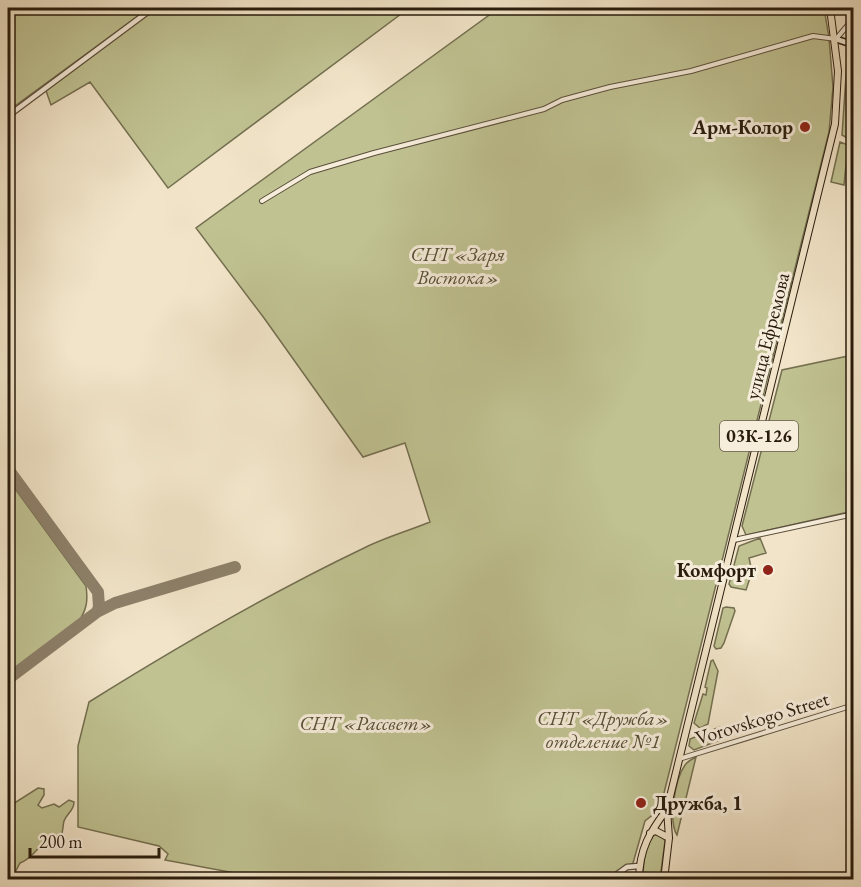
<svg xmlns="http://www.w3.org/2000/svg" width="861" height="887" font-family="'EB Garamond',serif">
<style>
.green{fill:#c0c292;stroke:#746f50;stroke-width:1.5}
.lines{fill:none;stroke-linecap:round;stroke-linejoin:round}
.taxiway{stroke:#8d806a;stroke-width:12}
.minor-casing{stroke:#5b4e3c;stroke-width:6}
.tertiary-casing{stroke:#5b4e3c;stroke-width:7}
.secondary-casing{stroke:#291c0d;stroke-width:8}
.primary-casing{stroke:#291c0d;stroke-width:8}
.minor{stroke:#f6eddb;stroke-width:4}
.tertiary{stroke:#f6eddb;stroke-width:4.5}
.secondary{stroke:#f6eddb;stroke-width:5}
.primary{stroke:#f1e4c8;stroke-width:6}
.poi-dot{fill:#8f2418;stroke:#f6eddb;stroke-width:2}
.labels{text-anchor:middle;stroke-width:6;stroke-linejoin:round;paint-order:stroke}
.shield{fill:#f6eddb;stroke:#665b4b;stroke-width:1.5}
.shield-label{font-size:18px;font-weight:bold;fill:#291c0d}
.poi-label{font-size:20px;font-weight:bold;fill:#291c0d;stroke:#f6eddb;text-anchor:end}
.park-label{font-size:20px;font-style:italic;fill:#564e35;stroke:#f6eddb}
.street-label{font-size:20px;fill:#291c0d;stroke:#f6eddb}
</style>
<rect width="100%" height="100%" fill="#f1e4c8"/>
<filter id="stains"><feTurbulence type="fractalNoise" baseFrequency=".00333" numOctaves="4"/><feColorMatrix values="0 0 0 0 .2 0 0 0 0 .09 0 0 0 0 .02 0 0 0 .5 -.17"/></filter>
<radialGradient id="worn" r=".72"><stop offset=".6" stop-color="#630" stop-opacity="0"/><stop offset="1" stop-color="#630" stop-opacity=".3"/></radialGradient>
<path class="green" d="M 8,8 L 149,8 L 8,111 Z
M 153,8 L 409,8 L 168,188 L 90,82 L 51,105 L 45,88 Z
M 499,8 L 824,8 L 829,38 L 833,87 L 829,132 L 660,809 L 645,821 L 633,863 L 609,880 L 310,880 L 303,878 L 302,880 L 267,879 L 165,860 L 168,854 L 159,846 L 78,827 L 78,746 L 89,702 C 177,647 268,594 362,549 C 383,538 408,531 430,522 L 405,443 L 363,457 L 264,318 L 196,228 Z
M 847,61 L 854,62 L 849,139 L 842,135 Z
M 840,142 L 848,145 L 844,185 L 831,182 Z
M 853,355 L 853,511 L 746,535 L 742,526 L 782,370 Z
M 8,479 L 86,586 C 88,600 87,609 79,621 L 8,674 Z
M 760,538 L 766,553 L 749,558 L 752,572 L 746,590 L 731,587 L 729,584 L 739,546 Z
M 726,607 L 734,608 L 735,611 L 724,643 L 721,648 L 716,649 L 714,646 L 723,608 Z
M 713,660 L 718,671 L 708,724 L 700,728 L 694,723 L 703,694 L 706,695 L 707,688 L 705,687 L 711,661 Z
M 720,727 L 723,730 L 723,739 L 694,750 L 689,746 L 690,739 Z
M 696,757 L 677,835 C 668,821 675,779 685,765 C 688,761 692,759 696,757 Z
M 38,788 L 44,789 L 44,795 L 38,805 L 42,808 L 54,804 L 59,807 L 69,800 L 74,802 C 74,811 67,813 64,821 C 62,829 64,834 58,841 C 36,842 36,857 20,863 L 12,878 L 8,879 L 8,795 L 12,798 L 13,804 Z
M 656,833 L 663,837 L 665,841 L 660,879 L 643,880 C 643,866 644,842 656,833 Z"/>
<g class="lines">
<path class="taxiway" d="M 8,469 L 98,592 L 99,607 L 97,612 L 8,679
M 97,612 L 115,603 L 235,567"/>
<defs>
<path id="minor" d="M 262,201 L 310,172 L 374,153 L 544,109 L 562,100 L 610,87 L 691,71 L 813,36 L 836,39 L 848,25
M 734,540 L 854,514
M 679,759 L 854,705"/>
<path id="tertiary" d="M 8,116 L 153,8
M 609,880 L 627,867 L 639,866"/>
<path id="secondary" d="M 836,39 L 854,45"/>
<path id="primary" d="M 667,809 L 835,124 L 838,71 L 830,8
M 650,833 L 656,831 L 669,838
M 639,880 C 639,849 650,832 667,809 L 669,838 L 664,880"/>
</defs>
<use href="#minor" class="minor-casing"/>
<use href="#tertiary" class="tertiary-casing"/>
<use href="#secondary" class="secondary-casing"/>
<use href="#primary" class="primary-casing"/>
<use href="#minor" class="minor"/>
<use href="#tertiary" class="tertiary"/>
<use href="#secondary" class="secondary"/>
<use href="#primary" class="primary"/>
</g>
<g class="poi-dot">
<circle cx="805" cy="127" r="6"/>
<circle cx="768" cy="570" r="6"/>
<circle cx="641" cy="803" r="6"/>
</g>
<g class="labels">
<rect class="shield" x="720" y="421" width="78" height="30" rx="4.5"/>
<g class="shield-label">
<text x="759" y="442">03К-126</text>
</g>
<g class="poi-label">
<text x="793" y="134">Арм-Колор</text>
<text x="756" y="577">Комфорт</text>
<text x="653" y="810" text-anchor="start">Дружба, 1</text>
</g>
<g class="park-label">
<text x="458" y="261">СНТ «Заря<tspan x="458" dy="23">Востока»</tspan></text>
<text x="603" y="725">СНТ «Дружба»<tspan x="603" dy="23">отделение №1</tspan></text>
<text x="366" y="730">СНТ «Рассвет»</text>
</g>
<g class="street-label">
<text transform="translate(767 336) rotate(-76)" y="7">улица Ефремова</text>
<text transform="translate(762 718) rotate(-17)" y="7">Vorovskogo Street</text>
</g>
</g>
<rect width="861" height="887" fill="none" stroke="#f1e4c8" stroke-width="30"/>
<rect x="9" y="9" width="843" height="869" fill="none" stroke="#291c0d" stroke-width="3"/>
<rect x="15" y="15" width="831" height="857" fill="none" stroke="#291c0d" stroke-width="1.5"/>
<path d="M30 848v9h129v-9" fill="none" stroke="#291c0d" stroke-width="3"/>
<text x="39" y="848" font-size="18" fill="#291c0d" stroke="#f6eddb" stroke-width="4.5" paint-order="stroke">200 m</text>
<rect width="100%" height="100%" filter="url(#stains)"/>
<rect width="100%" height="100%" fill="url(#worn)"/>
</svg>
